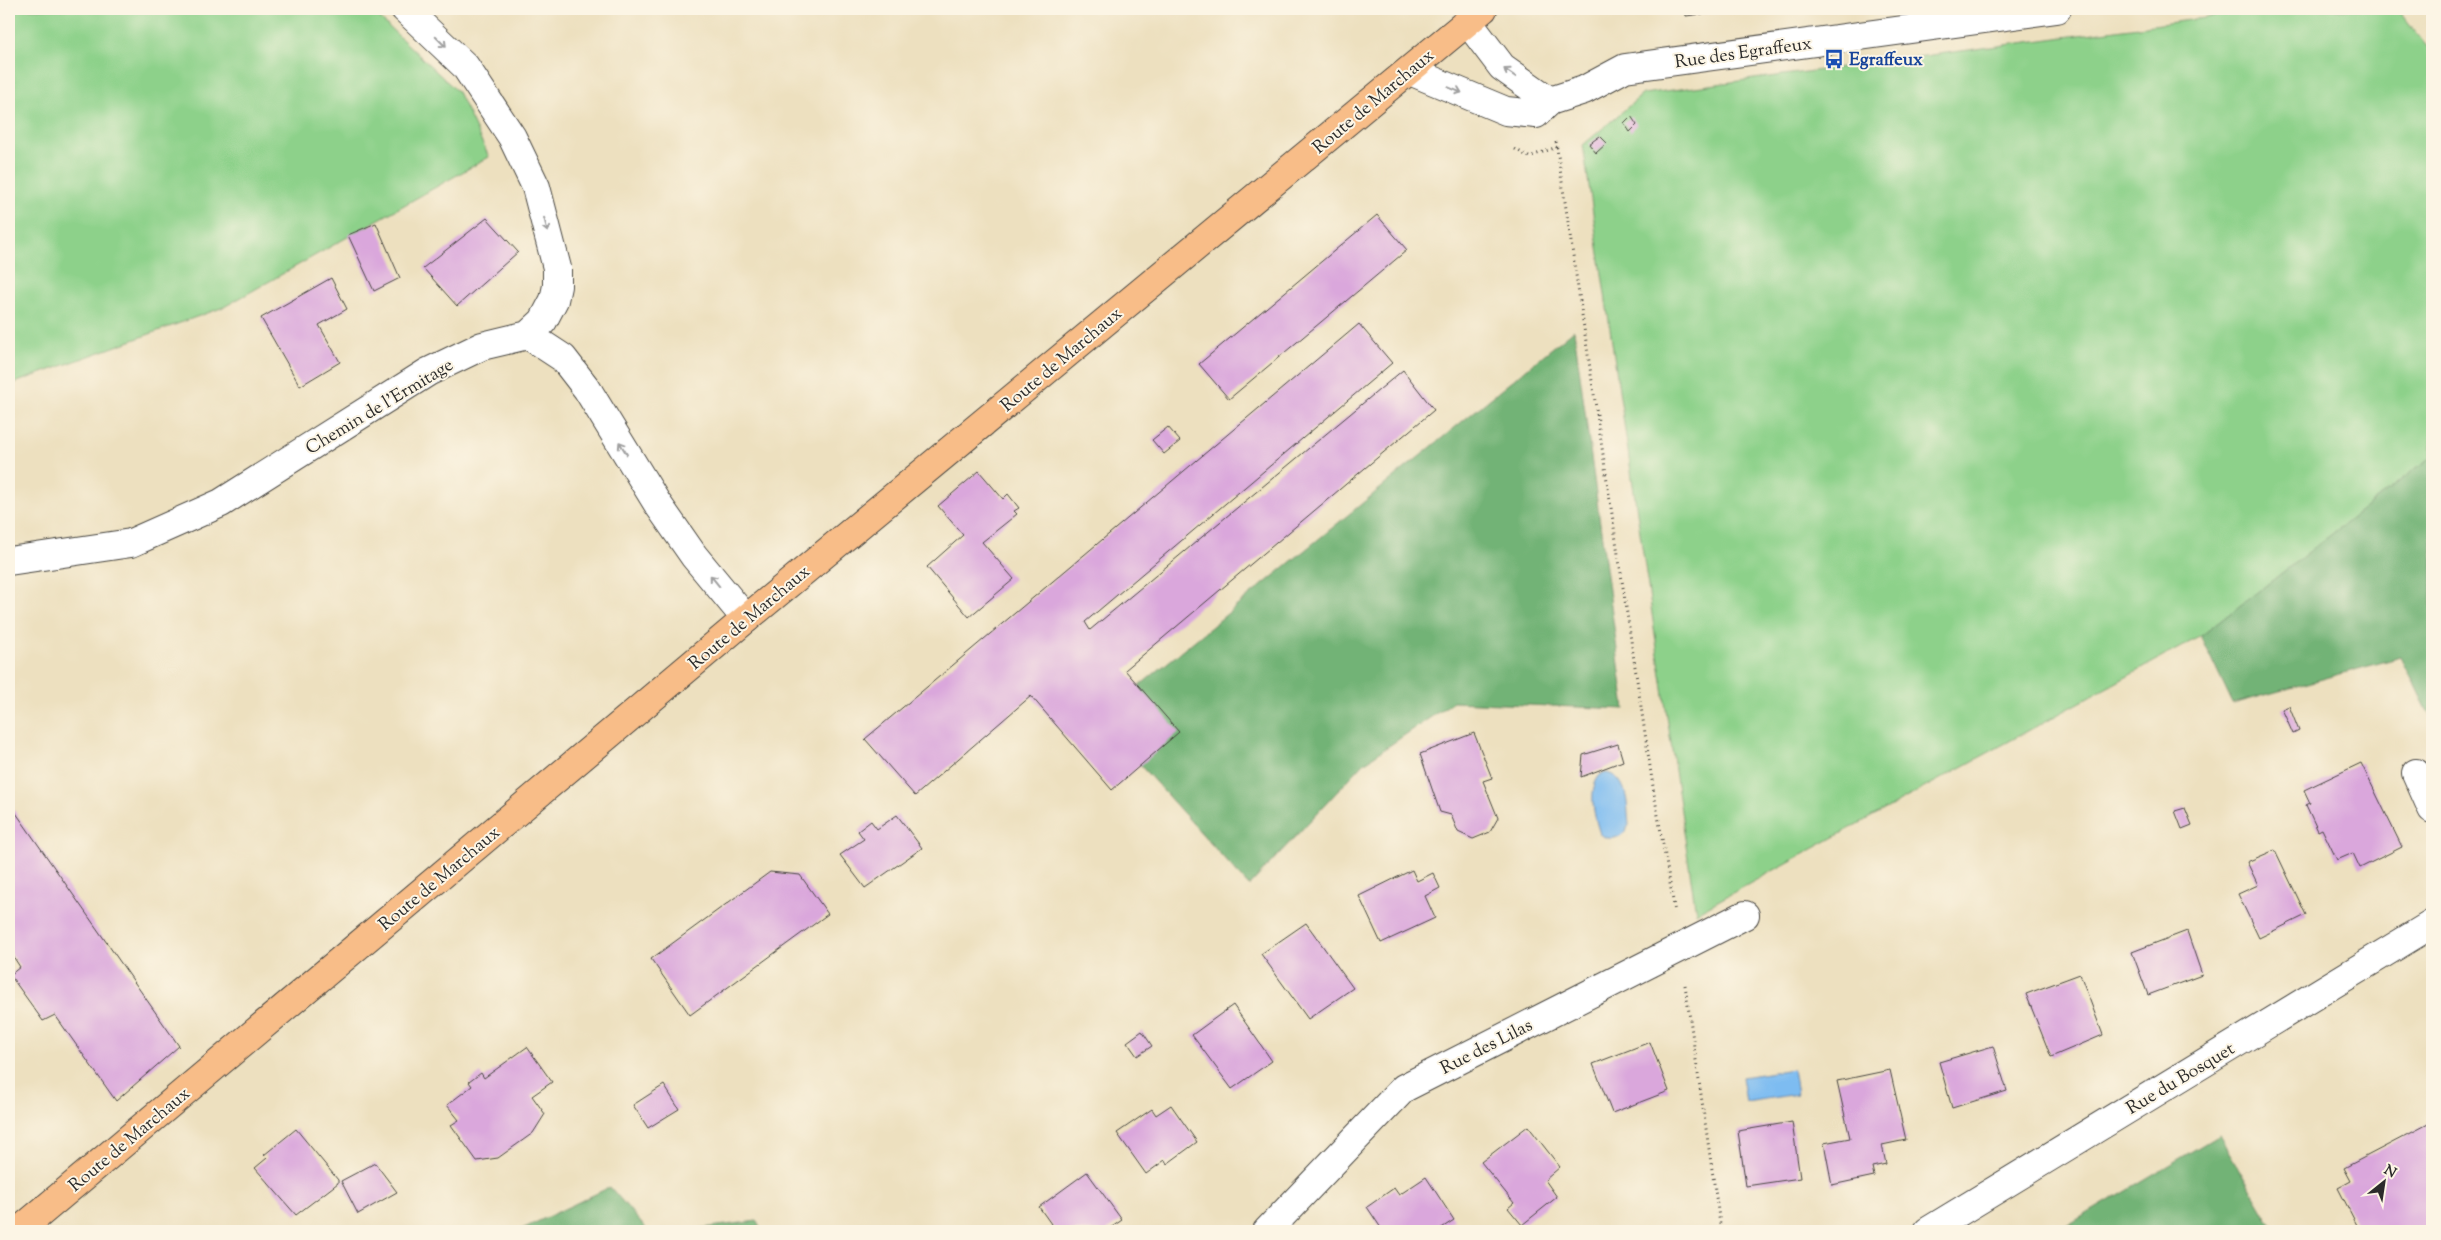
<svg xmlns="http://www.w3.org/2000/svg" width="2441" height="1240" font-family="'Sorts Mill Goudy',serif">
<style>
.green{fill:#8dd18a;stroke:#5c7e5a}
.forest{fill:#72b376;stroke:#4e6f50}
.water{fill:#7dbcf1;stroke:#54748e}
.building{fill:#daa7dc}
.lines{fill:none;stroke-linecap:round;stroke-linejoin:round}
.minor-casing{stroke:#484641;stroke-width:30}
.major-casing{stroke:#484641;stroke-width:30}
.path{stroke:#484641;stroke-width:3;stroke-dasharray:1 4;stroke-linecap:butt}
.minor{stroke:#fff;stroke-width:28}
.major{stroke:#f8bd88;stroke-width:28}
.oneway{stroke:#a0a0a0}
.labels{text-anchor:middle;stroke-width:4;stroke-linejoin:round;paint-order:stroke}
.street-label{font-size:18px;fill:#2b2b2b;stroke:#fcf5e5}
.transit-label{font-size:18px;font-weight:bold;fill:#164399;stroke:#fcf5e5;text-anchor:start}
</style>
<rect width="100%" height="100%" fill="#fcf5e5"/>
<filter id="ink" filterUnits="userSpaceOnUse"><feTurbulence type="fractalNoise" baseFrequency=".02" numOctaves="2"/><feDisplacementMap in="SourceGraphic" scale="10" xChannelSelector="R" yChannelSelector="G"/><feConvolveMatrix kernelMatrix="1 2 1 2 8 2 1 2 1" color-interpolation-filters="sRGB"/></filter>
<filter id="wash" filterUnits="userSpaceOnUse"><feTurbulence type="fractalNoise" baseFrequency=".0096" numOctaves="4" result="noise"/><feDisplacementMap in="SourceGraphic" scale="20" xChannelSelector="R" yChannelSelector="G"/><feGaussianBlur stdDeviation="1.12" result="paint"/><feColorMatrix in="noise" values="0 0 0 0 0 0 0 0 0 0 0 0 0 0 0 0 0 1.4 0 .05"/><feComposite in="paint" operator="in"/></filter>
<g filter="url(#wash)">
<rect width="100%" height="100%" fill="#ede0bf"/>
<path class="green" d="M 9,9 L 370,9 L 458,92 L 489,157 L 224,307 L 9,385 Z
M 2238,9 L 2397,9 L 2432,53 L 2432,456 L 2201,636 L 1696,913 L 1583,145 L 1643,94 L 2205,18 Z"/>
<path class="forest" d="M 1574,330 L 1625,709 L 1453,702 L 1364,763 L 1249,886 L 1140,765 L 1139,686 Z
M 2432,456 L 2432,720 L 2401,657 L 2233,704 L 2201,636 Z
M 2219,1135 L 2275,1231 L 2058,1231 Z
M 610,1187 L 648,1231 L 518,1231 Z
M 757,1221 L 762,1231 L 680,1231 Z"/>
<path class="water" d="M 1607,773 C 1629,778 1627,807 1629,825 C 1623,837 1612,843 1600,834 C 1594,816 1587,788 1601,774 Z
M 1793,1069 L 1797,1094 L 1746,1102 L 1742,1077 Z"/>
<g id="blocks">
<path class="building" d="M 1685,9 L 1733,9 L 1733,10 L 1686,16 Z
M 1631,116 L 1637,125 L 1630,132 L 1624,123 Z
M 1600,136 L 1607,143 L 1596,153 L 1589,144 Z
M 1377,215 L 1407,250 L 1229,399 L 1199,364 Z
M 487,218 L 518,252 L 457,306 L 423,268 Z
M 376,223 L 400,278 L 374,291 L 348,235 Z
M 331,278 L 347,309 L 319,325 L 340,362 L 300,386 L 261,318 Z
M 1359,324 L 1392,363 L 1085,622 L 1090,630 L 1403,370 L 1434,410 L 1125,670 L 1179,732 L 1112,790 L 1031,696 L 915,796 L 865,739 Z
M 1168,427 L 1180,441 L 1164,454 L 1152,440 Z
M 979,471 L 1003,499 L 1008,494 L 1019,508 L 1014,511 L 1017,514 L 982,542 L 1014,579 L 969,617 L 927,567 L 963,535 L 938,506 Z
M 2289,706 L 2299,731 L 2293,734 L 2282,709 Z
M 1474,733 L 1492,778 L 1483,781 L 1498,818 L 1490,832 L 1473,839 L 1458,832 L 1451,815 L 1440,812 L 1420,754 Z
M 1618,744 L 1623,761 L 1581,777 L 1583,755 Z
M 2361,763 L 2402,847 L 2360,868 L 2353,853 L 2337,860 L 2322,829 L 2318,831 L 2306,805 L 2310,803 L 2304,790 Z
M 9,803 L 179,1046 L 116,1101 L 55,1015 L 43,1021 L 10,975 L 20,967 L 9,950 Z
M 2185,808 L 2192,825 L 2182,829 L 2175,811 Z
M 897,815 L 922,848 L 865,888 L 840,855 L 864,839 L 858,831 L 871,821 L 877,829 Z
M 2275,850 L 2306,915 L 2259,938 L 2238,894 L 2258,885 L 2247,862 Z
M 1412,870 L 1417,881 L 1433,873 L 1440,888 L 1425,896 L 1435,918 L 1381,943 L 1359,896 Z
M 770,872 L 800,875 L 828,914 L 690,1015 L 651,959 Z
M 1306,923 L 1353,988 L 1308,1019 L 1261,954 Z
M 2187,931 L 2202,975 L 2148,995 L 2132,952 Z
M 2080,974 L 2103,1035 L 2051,1057 L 2026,994 Z
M 1233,1005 L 1272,1061 L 1232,1089 L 1192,1035 Z
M 1142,1031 L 1152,1046 L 1137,1056 L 1127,1042 Z
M 1650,1042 L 1669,1091 L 1612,1113 L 1593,1064 Z
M 1993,1046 L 2007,1091 L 1952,1108 L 1939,1062 Z
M 527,1047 L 552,1082 L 532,1096 L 545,1114 L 533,1133 L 498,1158 L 477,1161 L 451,1125 L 459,1120 L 447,1105 L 472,1086 L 469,1082 L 481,1073 L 484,1078 Z
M 1890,1070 L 1906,1140 L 1882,1145 L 1886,1164 L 1872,1167 L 1874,1176 L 1832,1185 L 1824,1143 L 1850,1138 L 1837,1081 Z
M 664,1085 L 679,1109 L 648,1128 L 633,1105 Z
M 1171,1105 L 1197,1142 L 1167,1164 L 1165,1160 L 1146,1174 L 1117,1133 L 1152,1109 L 1156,1115 Z
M 1792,1122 L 1800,1178 L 1746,1186 L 1738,1131 Z
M 2432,1122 L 2432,1231 L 2360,1231 L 2338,1188 L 2351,1181 L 2344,1168 Z
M 1528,1126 L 1560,1167 L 1545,1180 L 1557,1197 L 1522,1225 L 1508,1208 L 1514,1203 L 1481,1162 Z
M 296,1129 L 338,1180 L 338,1183 L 296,1215 L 255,1168 L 267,1158 L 264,1155 Z
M 375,1163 L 397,1192 L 358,1214 L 341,1181 Z
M 1087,1172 L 1122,1220 L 1106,1231 L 1056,1231 L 1039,1207 Z
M 1426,1177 L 1454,1220 L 1437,1231 L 1383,1231 L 1367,1207 L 1394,1188 L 1399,1195 Z"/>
</g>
</g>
<g filter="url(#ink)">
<use href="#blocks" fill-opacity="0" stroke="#484641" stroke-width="1"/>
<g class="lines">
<defs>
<path id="minor" d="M 405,9 L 465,66 L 512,137 L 536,187 L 557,268 L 557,286 L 554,300 L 543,321 L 528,335
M 1468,22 L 1502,67 L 1550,101
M 1410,71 L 1506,111 L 1536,114 L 1550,101 L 1584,90 L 1625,68 L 2057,9
M 9,561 L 131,543 L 221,503 L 428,372 L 482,346 L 528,335 L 563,358 L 587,389 L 657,503 L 694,556 L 746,619
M 2416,773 L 2432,809
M 1267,1231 L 1404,1088 L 1745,915
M 1928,1231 L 2432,924"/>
<path id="major" d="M 19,1231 L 746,619 L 1483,9"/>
</defs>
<use href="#minor" class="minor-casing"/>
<use href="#major" class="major-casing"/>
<path class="path" d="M 1556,142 L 1654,793 L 1675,912
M 1515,149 L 1529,157 L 1557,147
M 1685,985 L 1721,1231"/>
<use href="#minor" class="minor"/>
<use href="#major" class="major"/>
</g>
<defs><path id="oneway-shaft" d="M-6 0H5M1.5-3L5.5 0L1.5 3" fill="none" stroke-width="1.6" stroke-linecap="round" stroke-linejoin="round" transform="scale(1.25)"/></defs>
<g class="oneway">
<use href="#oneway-shaft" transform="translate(441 42) rotate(45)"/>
<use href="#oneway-shaft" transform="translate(1510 73) rotate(-145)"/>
<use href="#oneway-shaft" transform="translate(1455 90) rotate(22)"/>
<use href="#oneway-shaft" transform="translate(546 225) rotate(75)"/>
<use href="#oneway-shaft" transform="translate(623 448) rotate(-122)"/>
<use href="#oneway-shaft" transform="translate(715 581) rotate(-129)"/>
</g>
</g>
<defs>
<symbol id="bus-bare" viewBox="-9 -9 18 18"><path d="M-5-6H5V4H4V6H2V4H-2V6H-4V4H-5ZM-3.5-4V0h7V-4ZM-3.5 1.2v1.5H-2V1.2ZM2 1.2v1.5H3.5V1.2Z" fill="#1a4fb4" stroke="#fcf5e5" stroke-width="2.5" paint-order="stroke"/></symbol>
</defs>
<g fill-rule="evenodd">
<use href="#bus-bare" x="1820" y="45" width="28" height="28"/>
</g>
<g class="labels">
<g class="street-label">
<text transform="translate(1743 52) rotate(-8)" y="6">Rue des Egraffeux</text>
<text transform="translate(1373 101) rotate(-40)" y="6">Route de Marchaux</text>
<text transform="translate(1061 359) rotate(-40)" y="6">Route de Marchaux</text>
<text transform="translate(379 406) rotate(-31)" y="6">Chemin de l'Ermitage</text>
<text transform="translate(749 617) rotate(-40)" y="6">Route de Marchaux</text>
<text transform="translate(439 878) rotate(-40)" y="6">Route de Marchaux</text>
<text transform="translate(1486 1046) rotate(-27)" y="6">Rue des Lilas</text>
<text transform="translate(2180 1078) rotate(-31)" y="6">Rue du Bosquet</text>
<text transform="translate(129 1139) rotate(-40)" y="6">Route de Marchaux</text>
</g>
<g class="transit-label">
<text x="1849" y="65">Egraffeux</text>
</g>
</g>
<rect width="2441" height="1240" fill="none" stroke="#fcf5e5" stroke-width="30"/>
<g transform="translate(2384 1182) rotate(30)" stroke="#fcf5e5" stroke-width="4" paint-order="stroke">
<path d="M0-4L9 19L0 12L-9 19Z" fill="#2b2b2b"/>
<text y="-8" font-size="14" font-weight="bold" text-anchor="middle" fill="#2b2b2b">N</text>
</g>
</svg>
